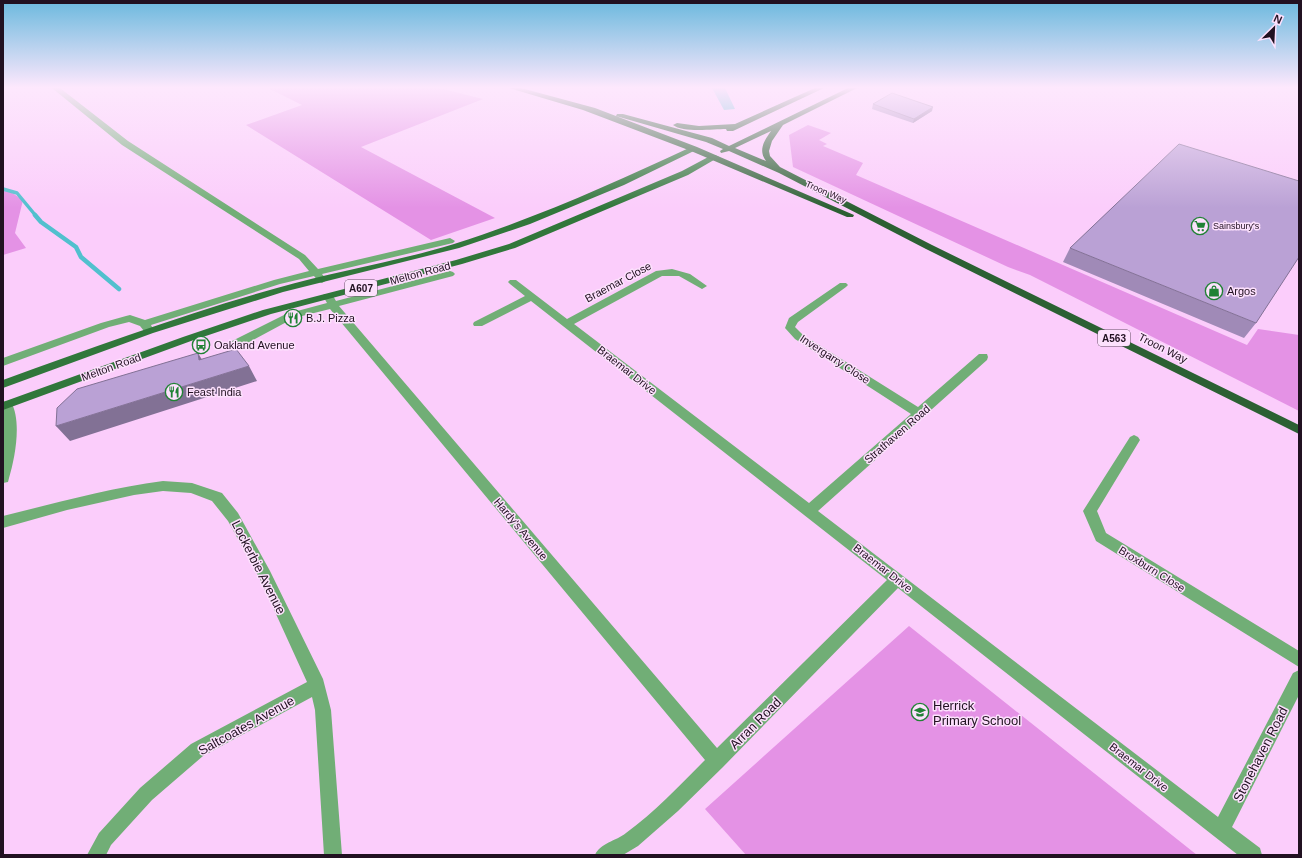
<svg xmlns="http://www.w3.org/2000/svg" width="1302" height="858" font-family="Helvetica,sans-serif">
<style>
.green{fill:#e492e5}
.water{fill:#51c0ce}
.lines{fill:none;stroke-linecap:round;stroke-linejoin:round}
.stream-far1{stroke:#51c0ce;stroke-width:3.5}
.stream{stroke:#51c0ce;stroke-width:4.5}
.minor{fill:#71ae76;fill-rule:evenodd}
.major{fill:#31773b;fill-rule:evenodd}
.highway{fill:#2c6033;fill-rule:evenodd}
.wall{fill:#a08ab7}
.shaded-wall{fill:#827195}
.building{fill:#baa1d5;stroke:#827195}
.labels{text-anchor:middle;stroke-width:3;stroke-linejoin:round;paint-order:stroke}
.far-street-label{font-size:9px;fill:#211121;stroke:#fde1fd}
.far-poi-label{font-size:9px;fill:#211121;stroke:#fde1fd;text-anchor:start}
.shield{fill:#fde1fd;stroke:#634f63;stroke-width:1}
.shield-label{font-size:10px;font-weight:bold;fill:#211121}
.street-label{font-size:11px;fill:#211121;stroke:#fde1fd}
.poi-label{font-size:11px;fill:#211121;stroke:#fde1fd;text-anchor:start}
.near-street-label{font-size:13px;fill:#211121;stroke:#fde1fd}
.near-poi-label{font-size:13px;fill:#211121;stroke:#fde1fd;text-anchor:start}
</style>
<rect width="100%" height="100%" fill="#fbcdfb"/>
<path class="green" d="M 268,88 L 439,88 L 483,99 L 361,147 L 495,218 L 431,240 L 246,125 L 302,105 Z
M 808,125 L 831,133 L 819,140 L 827,144 L 823,146 L 863,163 L 856,175 L 1247,345 L 1258,329 L 1299,335 L 1299,411 L 1030,275 L 1008,267 L 793,167 L 789,135 Z
M 3,187 L 23,200 L 15,233 L 26,248 L 3,255 Z
M 909,626 L 1197,855 L 746,855 L 705,809 Z"/>
<path class="water" d="M 712,88 L 725,88 L 735,109 L 724,110 Z"/>
<g class="lines">
<path class="stream-far1" d="M 3,189 L 17,193 L 36,216"/>
<path class="stream" d="M 35,215 L 41,222 L 76,247 L 81,257 L 119,289"/>
<path class="minor" d="M 52,88 L 60,88 L 128,141 L 305,255 L 318,269 L 450,238 L 455,241 L 453,243 L 322,274 L 327,280 L 322,283 L 319,282 L 314,276 L 280,284 L 151,325 L 153,329 L 148,332 L 144,331 L 140,326 L 129,322 L 109,327 L 3,366 L 3,358 L 101,323 L 126,316 L 130,315 L 145,320 L 274,280 L 309,271 L 299,259 L 122,145 Z
M 672,269 L 690,274 L 707,286 L 702,289 L 679,276 L 662,276 L 574,324 L 809,503 L 911,414 L 795,339 L 785,328 L 789,318 L 840,283 L 846,283 L 848,285 L 846,287 L 798,322 L 795,327 L 803,335 L 918,407 L 979,354 L 987,354 L 988,357 L 987,360 L 818,511 L 1218,817 L 1293,673 L 1299,670 L 1299,695 L 1232,827 L 1260,848 L 1262,855 L 1238,855 L 898,588 L 723,767 L 678,811 L 638,846 L 623,855 L 595,855 C 600,843 616,841 626,833 C 655,812 680,785 705,760 L 330,309 L 294,318 L 240,347 L 232,347 L 231,344 L 232,341 L 286,314 L 327,303 L 323,296 L 324,294 L 332,294 L 336,301 L 450,271 L 453,272 L 455,274 L 453,276 L 339,306 L 717,748 L 887,580 L 531,301 L 482,326 L 474,326 L 473,324 L 474,322 L 525,296 L 510,284 L 508,282 L 510,280 L 516,280 L 567,319 L 656,271 Z
M 7,401 L 11,402 C 22,421 15,458 9,478 L 8,482 L 3,483 L 3,402 Z
M 1134,435 L 1138,437 L 1140,440 L 1097,511 L 1106,533 L 1299,651 L 1299,667 L 1096,541 L 1083,511 L 1130,437 Z
M 163,481 L 192,483 L 222,493 L 238,513 L 270,571 L 323,679 L 331,710 L 342,855 L 324,855 L 315,710 L 312,697 L 203,756 L 152,800 L 111,845 L 106,855 L 87,855 L 99,833 L 140,788 L 191,744 L 307,682 L 260,579 L 228,521 L 212,501 L 191,493 L 163,491 L 134,495 L 67,510 L 3,528 L 3,516 C 56,503 109,488 163,481 Z"/>
<path class="major" d="M 691,147 L 694,147 L 698,149 L 624,185 L 530,224 L 459,248 L 283,292 L 153,333 L 3,388 L 3,380 C 94,347 184,314 277,288 C 335,271 396,262 454,244 C 536,218 614,183 691,147 Z
M 712,155 L 715,155 L 719,157 L 688,175 L 515,248 L 462,264 L 271,314 L 191,341 L 3,410 L 3,402 L 183,337 L 263,310 L 456,260 L 509,244 L 682,171 Z"/>
<path class="highway" d="M 509,88 L 521,88 L 595,108 L 697,147 L 854,215 L 853,217 L 847,217 L 691,151 L 583,110 Z
M 815,88 L 824,88 L 733,131 L 727,131 L 726,129 C 713,129 683,133 673,125 L 677,123 L 699,126 L 735,124 Z
M 848,88 L 857,88 L 783,125 L 772,141 L 769,151 L 770,156 L 780,167 L 932,245 L 1299,425 L 1299,434 L 926,249 L 779,173 L 729,151 L 721,153 L 720,151 L 723,149 L 706,142 L 616,116 L 617,114 L 623,114 L 712,138 L 729,146 ZM 771,131 C 764,141 758,150 766,161 L 735,148 Z"/>
</g>
<path class="wall" d="M 873,104 L 932,111 L 913,123 L 872,109 Z
M 1070,248 L 1256,323 L 1244,338 L 1063,262 Z"/>
<path class="shaded-wall" d="M 933,107 L 932,111 L 913,123 L 914,119 Z
M 198,353 L 207,368 L 199,360 Z
M 249,366 L 257,381 L 70,441 L 56,426 Z"/>
<path class="building" d="M 892,93 L 933,107 L 914,119 L 873,104 Z
M 1179,144 L 1299,181 L 1299,257 L 1256,323 L 1070,248 Z
M 236,349 L 249,366 L 56,426 L 57,408 L 77,389 L 198,353 L 199,360 Z"/>
<linearGradient id="sky" x2="0" y2="1"><stop stop-color="#6bb9de"/><stop offset="0.42" stop-color="#fde8fd"/><stop offset="1" stop-color="#fde8fd" stop-opacity="0"/></linearGradient>
<rect width="1302" height="208" fill="url(#sky)"/>
<defs>
<symbol id="supermarket-ring" viewBox="-11 -11 22 22"><circle r="9.5" fill="#fde1fd" stroke="#218235" stroke-width="1.5"/><path d="M-6-5.5h2.5l.6 2H6L4.5 2H-2.5L-4.4-4H-6ZM-1.5 3.2a1.3 1.3 0 1 0 .1 0ZM3 3.2a1.3 1.3 0 1 0 .1 0Z" fill="#218235"/></symbol>
<symbol id="shop-ring" viewBox="-11 -11 22 22"><circle r="9.5" fill="#fde1fd" stroke="#218235" stroke-width="1.5"/><path d="M-5-2.5h2.3a2.7 3.5 0 0 1 5.4 0H5L5.5 6h-11ZM-1.5-2.5h3a1.5 2.3 0 0 0-3 0Z" fill="#218235"/></symbol>
<symbol id="restaurant-ring" viewBox="-11 -11 22 22"><circle r="9.5" fill="#fde1fd" stroke="#218235" stroke-width="1.5"/><path d="M-5-6h1v4h1v-4h1v4h1v-4h1v5L-1.5 .5V6h-2V.5L-5-1ZM5-6V6H3V1.5H1.5Q1.5-4 5-6Z" fill="#218235"/></symbol>
<symbol id="bus-ring" viewBox="-11 -11 22 22"><circle r="9.5" fill="#fde1fd" stroke="#218235" stroke-width="1.5"/><path d="M-5-6H5V4H4V6H2V4H-2V6H-4V4H-5ZM-3.5-4V0h7V-4ZM-3.5 1.2v1.5H-2V1.2ZM2 1.2v1.5H3.5V1.2Z" fill="#218235"/></symbol>
<symbol id="school-ring" viewBox="-11 -11 22 22"><circle r="9.5" fill="#fde1fd" stroke="#218235" stroke-width="1.5"/><path d="M0-5L7-2L0 1L-7-2ZM-4 1L0 2.5L4 1V4Q0 6-4 4Z" fill="#218235"/></symbol>
</defs>
<g fill-rule="evenodd">
<use href="#supermarket-ring" x="1190" y="216" width="20" height="20"/>
<use href="#shop-ring" x="1204" y="281" width="20" height="20"/>
<use href="#restaurant-ring" x="283" y="308" width="20" height="20"/>
<use href="#bus-ring" x="191" y="335" width="20" height="20"/>
<use href="#restaurant-ring" x="164" y="382" width="20" height="20"/>
<use href="#school-ring" x="910" y="702" width="20" height="20"/>
</g>
<g class="labels">
<g class="far-street-label">
<text transform="translate(826 192) rotate(23)" y="3">Troon Way</text>
</g>
<g class="far-poi-label">
<text x="1213" y="229">Sainsbury's</text>
</g>
<g class="shield">
<rect x="345" y="280" width="32" height="16" rx="3"/>
<rect x="1098" y="330" width="32" height="16" rx="3"/>
</g>
<g class="shield-label">
<text x="361" y="292">A607</text>
<text x="1114" y="342">A563</text>
</g>
<g class="street-label">
<text transform="translate(420 273) rotate(-15)" y="4">Melton Road</text>
<text transform="translate(618 282) rotate(-28)" y="4">Braemar Close</text>
<text transform="translate(1163 348) rotate(27)" y="4">Troon Way</text>
<text transform="translate(835 359) rotate(33)" y="4">Invergarry Close</text>
<text transform="translate(111 367) rotate(-20)" y="4">Melton Road</text>
<text transform="translate(627 370) rotate(38)" y="4">Braemar Drive</text>
<text transform="translate(897 434) rotate(-41)" y="4">Strathaven Road</text>
<text transform="translate(521 529) rotate(50)" y="4">Hardy's Avenue</text>
<text transform="translate(883 568) rotate(38)" y="4">Braemar Drive</text>
<text transform="translate(1152 569) rotate(32)" y="4">Broxburn Close</text>
<text transform="translate(1139 767) rotate(38)" y="4">Braemar Drive</text>
</g>
<g class="poi-label">
<text x="1227" y="295">Argos</text>
<text x="306" y="322">B.J. Pizza</text>
<text x="214" y="349">Oakland Avenue</text>
<text x="187" y="396">Feast India</text>
</g>
<g class="near-street-label">
<text transform="translate(259 567) rotate(63)" y="5">Lockerbie Avenue</text>
<text transform="translate(755 723) rotate(-45)" y="5">Arran Road</text>
<text transform="translate(246 725) rotate(-29)" y="5">Saltcoates Avenue</text>
<text transform="translate(1260 754) rotate(-63)" y="5">Stonehaven Road</text>
</g>
<g class="near-poi-label">
<text x="933" y="710">Herrick<tspan x="933" dy="15">Primary School</tspan></text>
</g>
</g>
<rect width="1302" height="858" fill="none" stroke="#211121" stroke-width="8"/>
<g transform="translate(1274 28) rotate(24)" stroke="#fde1fd" stroke-width="3" paint-order="stroke">
<path d="M0-3L7 15L0 10L-7 15Z" fill="#211121"/>
<text y="-6" font-size="11" font-weight="bold" text-anchor="middle" fill="#211121">N</text>
</g>
</svg>
